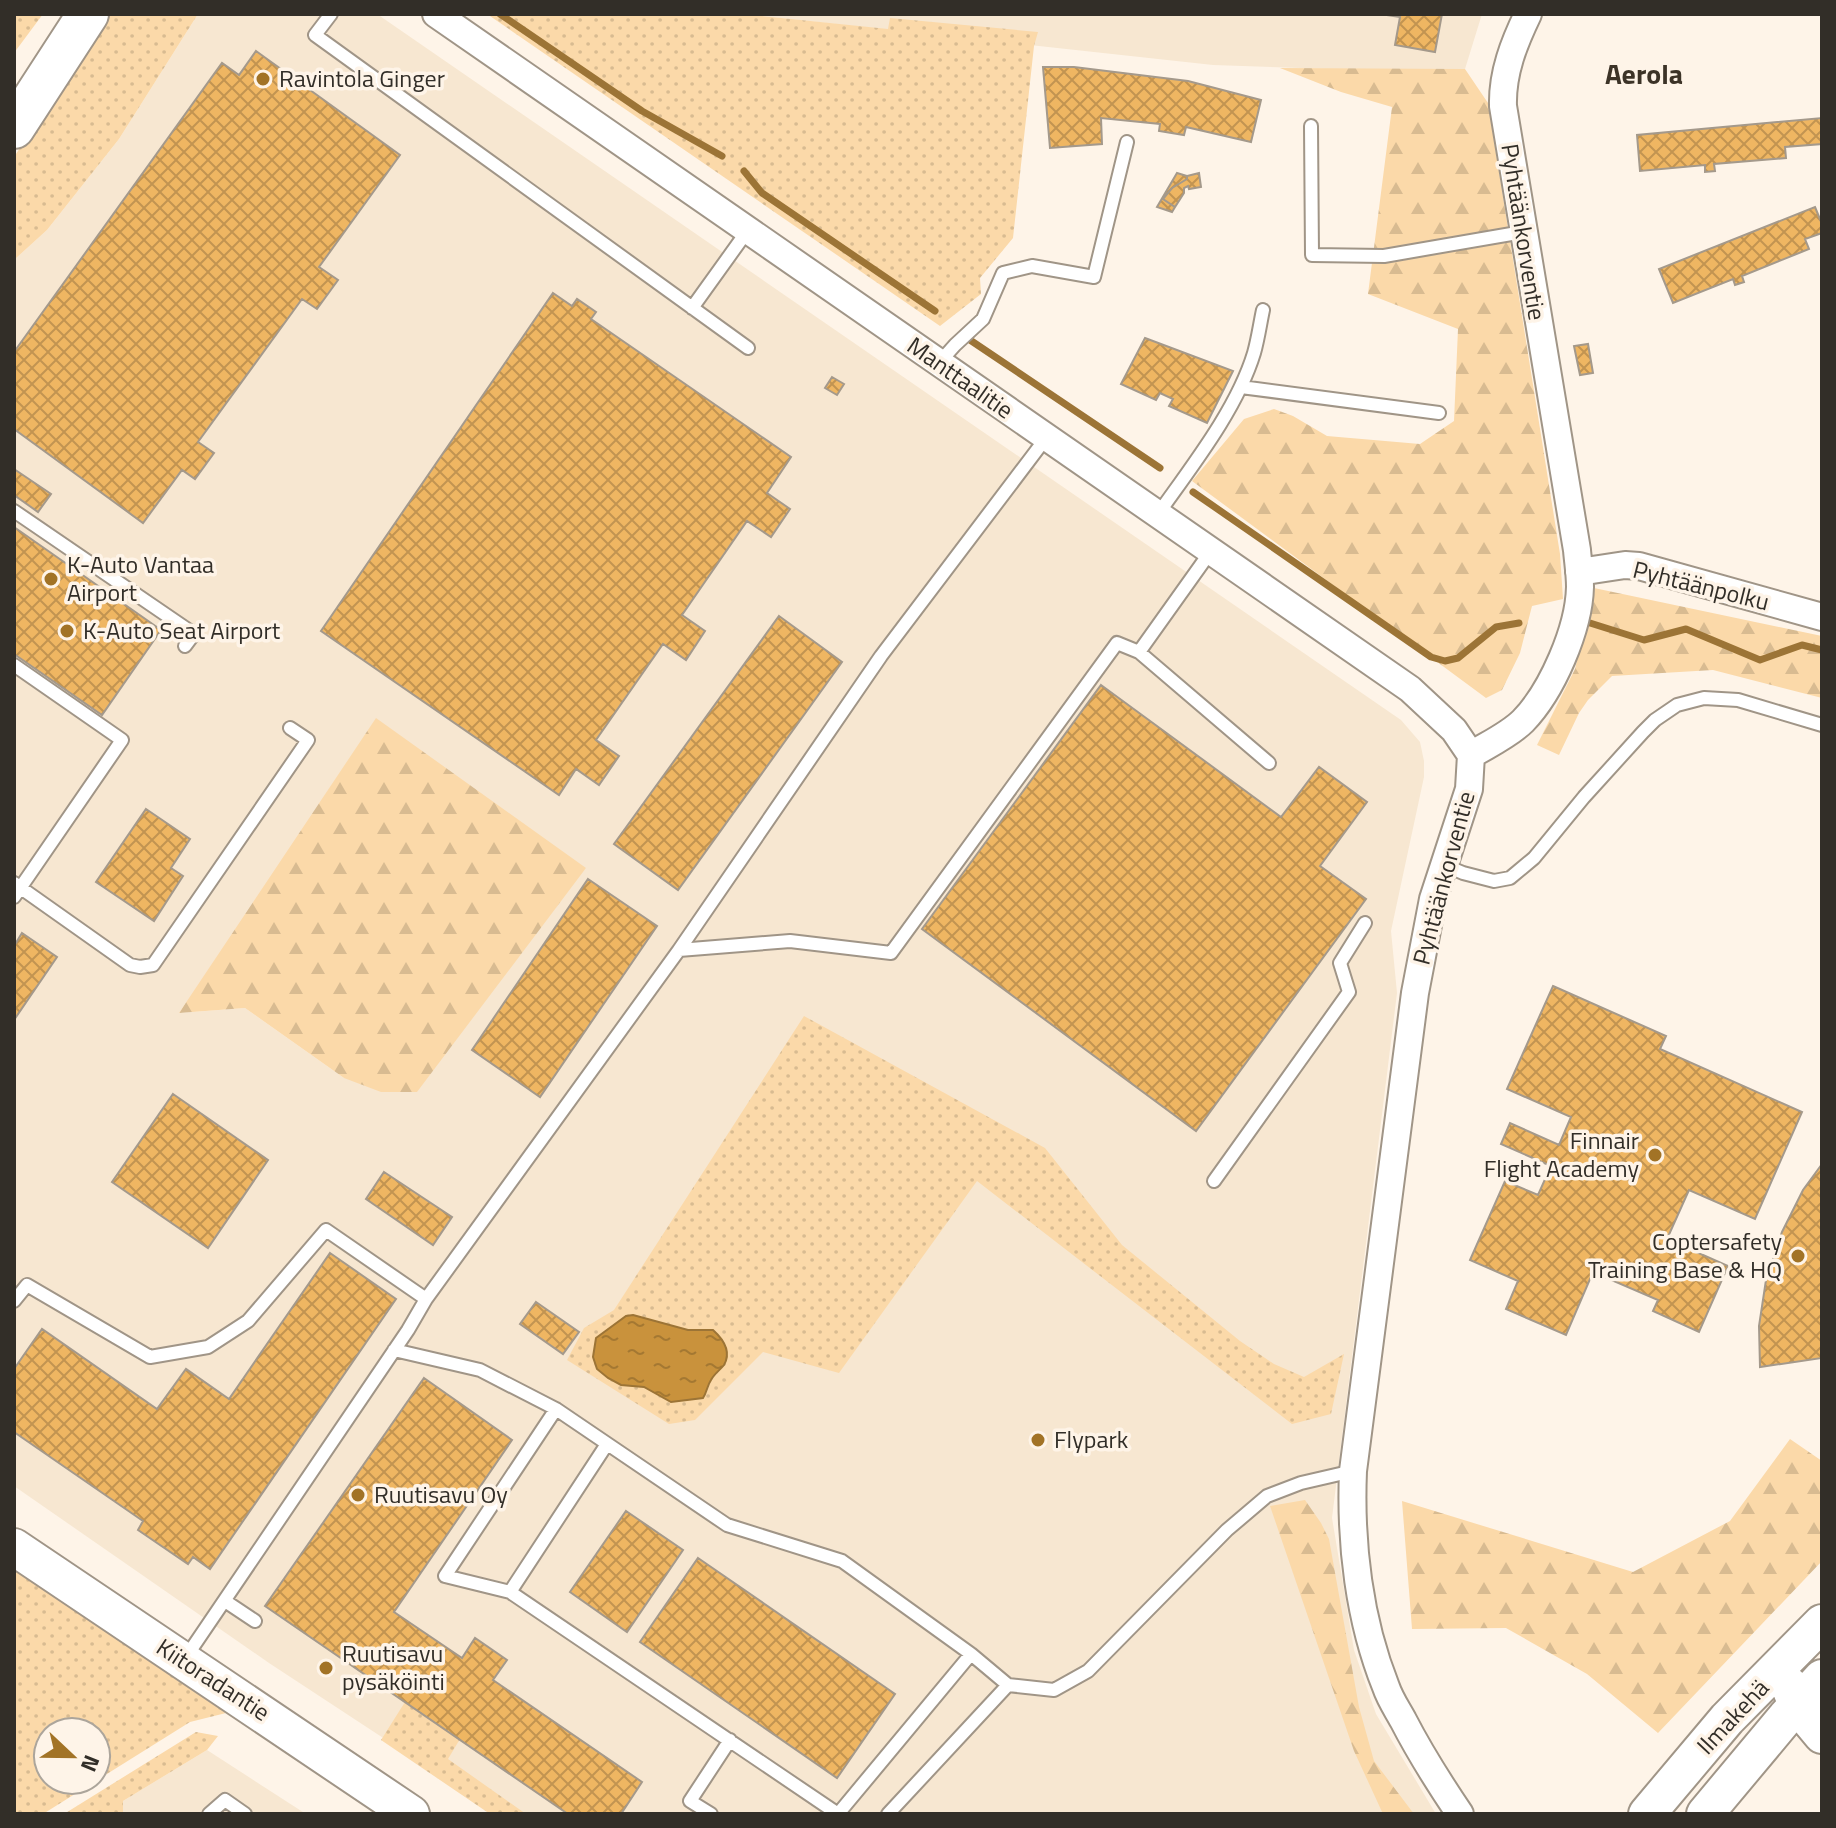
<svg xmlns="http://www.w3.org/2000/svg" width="1836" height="1828" font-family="'Titillium Web',sans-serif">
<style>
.built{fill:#f7e7d1;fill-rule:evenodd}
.grass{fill:url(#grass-dots);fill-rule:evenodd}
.forest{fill:url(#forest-firs)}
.water{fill:url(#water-ripples);stroke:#9c7436;stroke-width:2}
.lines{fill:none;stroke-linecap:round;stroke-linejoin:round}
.stream{stroke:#9c7436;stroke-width:7}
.building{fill:url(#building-cross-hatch);stroke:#a4998b;stroke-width:2}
.lane-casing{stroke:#a09587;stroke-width:16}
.street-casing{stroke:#a09587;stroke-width:30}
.secondary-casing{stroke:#a09587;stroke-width:40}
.primary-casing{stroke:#a09587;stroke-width:44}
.lane{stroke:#fff;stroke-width:12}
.street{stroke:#fff;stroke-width:26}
.secondary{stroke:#fff;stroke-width:36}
.primary{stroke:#fff;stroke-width:40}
.poi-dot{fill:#a27326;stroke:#fef4e8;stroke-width:3}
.labels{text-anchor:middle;stroke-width:7;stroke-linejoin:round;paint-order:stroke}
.poi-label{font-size:24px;fill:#322e28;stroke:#fef4e8;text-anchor:start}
.street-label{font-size:24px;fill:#322e28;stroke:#fef4e8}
.quarter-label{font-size:28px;font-weight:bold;fill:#3c3327;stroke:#fef4e8}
</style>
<defs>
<pattern id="grass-dots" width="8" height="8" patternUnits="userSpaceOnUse" patternTransform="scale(2)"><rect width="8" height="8" fill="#fbd9a9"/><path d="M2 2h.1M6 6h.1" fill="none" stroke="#d8bb91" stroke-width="1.8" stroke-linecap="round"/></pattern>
<pattern id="forest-firs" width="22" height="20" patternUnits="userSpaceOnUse" patternTransform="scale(2)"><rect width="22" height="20" fill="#fbd9a9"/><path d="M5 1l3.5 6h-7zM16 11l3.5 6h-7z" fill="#d8bb91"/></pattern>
<pattern id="water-ripples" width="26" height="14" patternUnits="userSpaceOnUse" patternTransform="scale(2)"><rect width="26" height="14" fill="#c9923c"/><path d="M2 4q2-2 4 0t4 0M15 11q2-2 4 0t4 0" fill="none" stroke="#a47832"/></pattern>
<pattern id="building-cross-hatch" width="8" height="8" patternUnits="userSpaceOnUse" patternTransform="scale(2)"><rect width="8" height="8" fill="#efb662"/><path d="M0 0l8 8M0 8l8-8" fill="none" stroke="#c29451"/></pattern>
</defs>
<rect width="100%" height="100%" fill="#fef4e8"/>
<path class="built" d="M 198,14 L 377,14 L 1401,720 L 1420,742 L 1424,761 L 1424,777 L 1391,931 L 1397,993 L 1332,1518 L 1354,1650 L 1376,1714 L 1436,1814 L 499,1814 L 269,1663 L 14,1486 L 14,260 L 47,230 L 119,139 ZM 586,868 L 344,1078 L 245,1008 L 180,1013 Z
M 744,14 L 1482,14 L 1465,69 L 1330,69 L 1213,65 Z
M 207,1750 L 306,1814 L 123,1814 L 123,1801 Z"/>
<path class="grass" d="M 14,14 L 43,14 L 14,53 Z
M 109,14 L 198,14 L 119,139 L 47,230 L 14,260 L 14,157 Z
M 487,14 L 744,14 L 888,29 L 890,18 L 1038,32 L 1034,46 L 1013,238 L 980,278 L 981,294 L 940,326 Z
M 804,1016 L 1045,1148 L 1122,1245 L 1240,1341 L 1274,1364 L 1304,1377 L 1344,1354 L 1331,1414 L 1292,1424 L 977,1181 L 839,1373 L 763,1352 L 695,1420 L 669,1424 L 567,1360 L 584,1328 L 614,1310 ZM 633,1315 L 688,1330 L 713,1330 L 722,1368 C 707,1380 712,1386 703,1398 L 671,1402 L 644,1387 Z
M 14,1570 L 226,1713 L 190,1722 L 43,1814 L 14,1814 ZM 96,1732 L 96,1780 L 48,1780 L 48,1732 Z
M 405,1702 L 460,1739 L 448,1759 L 526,1814 L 490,1814 L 381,1740 Z
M 196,1732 L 218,1736 L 207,1750 L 123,1801 L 123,1814 L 64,1814 Z"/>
<path class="forest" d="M 1280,68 L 1465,69 L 1488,103 L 1560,554 L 1563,599 L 1532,606 L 1520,653 L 1502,690 L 1486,698 L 1192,481 L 1244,419 L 1274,409 L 1293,416 L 1327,436 L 1420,444 L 1454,421 L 1458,329 L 1368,294 L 1392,107 L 1341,92 Z
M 1594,588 L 1822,636 L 1822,698 L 1713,670 L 1612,676 L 1588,700 L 1579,713 L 1559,755 L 1537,745 L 1575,669 Z
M 376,718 L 586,868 L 417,1092 L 381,1092 L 344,1078 L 245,1008 L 179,1013 Z
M 1790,1439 L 1822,1461 L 1822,1561 L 1658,1733 L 1587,1674 L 1506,1628 L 1412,1629 L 1402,1501 L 1633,1572 L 1730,1521 Z
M 1305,1500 L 1321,1523 L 1329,1539 L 1359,1707 L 1374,1761 L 1414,1814 L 1383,1814 L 1354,1751 L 1270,1506 Z"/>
<path class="water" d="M 633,1315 L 688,1330 L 713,1330 C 723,1339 732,1351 724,1365 C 720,1370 714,1374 711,1380 C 707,1386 707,1392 703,1398 L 671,1402 L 644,1387 L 621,1385 L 608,1378 L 597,1369 L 593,1357 L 596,1338 L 626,1316 Z"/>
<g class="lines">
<path class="stream" d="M 500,14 L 642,111 L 722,156
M 744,171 L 762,193 L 935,311
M 970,340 L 1160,468
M 1193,492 L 1431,657 L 1445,661 L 1458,658 L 1496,627 L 1519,623
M 1590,623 L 1644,640 L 1686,629 L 1760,660 L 1802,645 L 1822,650"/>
</g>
<path class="building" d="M 1380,14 L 1442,14 L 1435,52 L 1395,45 L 1400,17 Z
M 256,51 L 400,155 L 319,267 L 338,280 L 317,309 L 302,299 L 198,442 L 214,453 L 195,479 L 182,470 L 143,523 L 14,429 L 14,352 L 222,63 L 239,75 Z
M 1043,67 L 1074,67 L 1188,81 L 1261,100 L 1251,142 L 1186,127 L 1184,135 L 1159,131 L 1160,124 L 1101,118 L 1102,144 L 1050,148 Z
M 1822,118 L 1822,144 L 1785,147 L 1786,158 L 1714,164 L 1715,171 L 1705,172 L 1705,165 L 1640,171 L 1637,135 Z
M 1177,173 L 1187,176 L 1187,179 L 1172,188 L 1163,199 L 1175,207 L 1172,212 L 1157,207 Z
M 1199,173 L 1201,187 L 1189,189 L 1188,186 L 1184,188 L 1184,193 L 1175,207 L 1163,199 L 1172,188 L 1187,179 L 1187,176 Z
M 1815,207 L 1822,224 L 1822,233 L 1805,239 L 1809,249 L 1742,276 L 1744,282 L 1735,285 L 1733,279 L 1673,303 L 1659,269 Z
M 553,293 L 572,306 L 577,299 L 596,312 L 591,319 L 791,457 L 767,493 L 790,509 L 771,537 L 747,521 L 682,615 L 705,631 L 686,660 L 663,644 L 596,740 L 619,756 L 599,785 L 576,769 L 559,795 L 321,631 Z
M 1145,338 L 1233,371 L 1207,423 L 1169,406 L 1173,399 L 1160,393 L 1156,400 L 1121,384 Z
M 1588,344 L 1593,373 L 1580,375 L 1574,346 Z
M 832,377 L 844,384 L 837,395 L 825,388 Z
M 14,469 L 51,494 L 38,512 L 14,495 Z
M 14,527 L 161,630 L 102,715 L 14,654 Z
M 779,616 L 842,662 L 678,890 L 614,844 Z
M 1101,685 L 1281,817 L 1319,767 L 1367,802 L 1320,866 L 1366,899 L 1196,1131 L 922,929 Z
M 146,809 L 190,839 L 171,868 L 183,876 L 154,921 L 96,882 Z
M 588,879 L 657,926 L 540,1097 L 472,1050 Z
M 22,933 L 57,957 L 14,1020 L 14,946 Z
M 1553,986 L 1666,1036 L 1660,1049 L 1802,1112 L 1755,1219 L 1689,1190 L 1667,1239 L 1728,1266 L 1699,1332 L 1653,1311 L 1658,1300 L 1593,1272 L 1566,1335 L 1506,1309 L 1518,1281 L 1470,1260 L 1505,1181 L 1538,1195 L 1551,1166 L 1501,1144 L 1510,1123 L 1559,1145 L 1571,1117 L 1507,1089 Z
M 173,1094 L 268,1160 L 208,1248 L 112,1182 Z
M 1822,1164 L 1822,1358 L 1760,1367 L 1759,1326 L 1766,1280 L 1782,1232 L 1803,1190 Z
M 384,1172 L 452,1217 L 433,1245 L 366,1199 Z
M 330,1253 L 396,1299 L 210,1569 L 193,1557 L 188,1564 L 138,1530 L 143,1521 L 14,1432 L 14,1369 L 42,1329 L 157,1409 L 186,1369 L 229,1399 Z
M 536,1302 L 579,1332 L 563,1354 L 520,1324 Z
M 424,1378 L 512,1440 L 394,1612 L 462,1658 L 475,1638 L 507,1660 L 493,1680 L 642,1782 L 621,1814 L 568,1814 L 265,1606 Z
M 626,1511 L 683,1550 L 627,1632 L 570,1592 Z
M 698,1558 L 895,1694 L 837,1778 L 640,1642 Z"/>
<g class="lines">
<defs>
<path id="lane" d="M 331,14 L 315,35 L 748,348
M 1311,126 L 1312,255 L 1384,256 L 1523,232
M 692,308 L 748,230
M 938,364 L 955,345 L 983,319 L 1003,273 L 1032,266 L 1094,277 L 1127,142
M 1241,387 L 1439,413
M 14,511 L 194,634 L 185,646
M 1158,514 C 1192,466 1237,409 1254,353 C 1258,339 1260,324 1263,310
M 1139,652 L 1211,551
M 14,665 L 122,740 L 14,897
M 1444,865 L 1463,873 L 1494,881 L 1510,878 L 1534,858 L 1584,797 L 1643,732 L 1655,720 L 1677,705 L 1704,698 L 1738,700 L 1822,725
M 14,883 L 130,965 L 140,967 L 153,965 L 308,740 L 290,728
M 679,950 L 881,656 L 1046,438
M 1214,1181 L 1349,992 L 1340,963 L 1365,923
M 14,1301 L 27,1285 L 150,1357 L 208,1347 L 248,1321 L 326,1230 L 426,1299
M 394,1350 L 480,1370 L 556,1409 L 727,1525 L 842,1561 L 971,1654 L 1008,1685 L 1054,1690 L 1088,1671 L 1227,1530 L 1267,1496 L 1301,1483 L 1353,1471
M 607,1444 L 510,1592 L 838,1814
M 510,1592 L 445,1576 L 556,1409
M 225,1601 L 255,1621
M 184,1660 L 408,1330 L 426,1299 L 679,950 L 790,941 L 891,953 L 1117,643 L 1139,652 L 1269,763
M 209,1814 L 225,1800 L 245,1814
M 711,1814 L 690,1801 L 730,1740
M 838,1814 L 971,1654
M 888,1814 L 1008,1685"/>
<path id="street" d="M 436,14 L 1410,689 L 1454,730 L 1471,755
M 1579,572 L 1625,565 L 1639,566 L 1822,617
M 1471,755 C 1487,745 1509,735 1523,721 C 1552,691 1579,629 1580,587 C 1580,574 1578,562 1577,550 L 1503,106 C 1502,73 1514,43 1528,14
M 1460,1814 C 1439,1783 1420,1753 1403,1720 C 1397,1709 1390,1699 1386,1687 C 1359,1620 1350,1543 1353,1471 L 1415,993 L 1433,899 L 1469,789 L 1471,755"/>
<path id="secondary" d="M 14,1547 L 411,1814
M 1789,1685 L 1797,1705 L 1822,1735
M 1647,1814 L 1727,1719 L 1822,1623
M 1705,1814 L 1786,1717 L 1822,1678"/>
<path id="primary" d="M 14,128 L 88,14"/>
</defs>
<use href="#lane" class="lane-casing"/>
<use href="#street" class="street-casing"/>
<use href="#secondary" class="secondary-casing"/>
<use href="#primary" class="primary-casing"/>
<use href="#lane" class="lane"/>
<use href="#street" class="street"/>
<use href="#secondary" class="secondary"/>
<use href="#primary" class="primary"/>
</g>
<g class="poi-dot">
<circle cx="263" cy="79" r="8"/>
<circle cx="51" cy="579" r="8"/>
<circle cx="67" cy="631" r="8"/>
<circle cx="1655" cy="1155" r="8"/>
<circle cx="1798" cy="1256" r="8"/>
<circle cx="1038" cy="1440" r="8"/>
<circle cx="358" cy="1495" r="8"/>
<circle cx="326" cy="1668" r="8"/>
</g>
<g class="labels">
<g class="poi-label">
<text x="279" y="87">Ravintola Ginger</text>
<text x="67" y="573">K-Auto Vantaa<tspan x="67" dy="28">Airport</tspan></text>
<text x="83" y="639">K-Auto Seat Airport</text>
<text x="1639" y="1149" text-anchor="end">Finnair<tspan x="1639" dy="28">Flight Academy</tspan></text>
<text x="1782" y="1250" text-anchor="end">Coptersafety<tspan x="1782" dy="28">Training Base &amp; HQ</tspan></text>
<text x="1054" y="1448">Flypark</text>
<text x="374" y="1503">Ruutisavu Oy</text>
<text x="342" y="1662">Ruutisavu<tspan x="342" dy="28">pysäköinti</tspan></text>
</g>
<g class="street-label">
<text transform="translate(1523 232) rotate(81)" y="8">Pyhtäänkorventie</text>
<text transform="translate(960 378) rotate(35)" y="8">Manttaalitie</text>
<text transform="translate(1701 586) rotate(14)" y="8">Pyhtäänpolku</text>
<text transform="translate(1444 878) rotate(-75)" y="8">Pyhtäänkorventie</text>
<text transform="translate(213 1680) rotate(33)" y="8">Kiitoradantie</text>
<text transform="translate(1733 1717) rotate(-47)" y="8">Ilmakehä</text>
</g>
<g class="quarter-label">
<text x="1644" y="84">Aerola</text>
</g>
</g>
<rect width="1836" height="1828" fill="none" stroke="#322e28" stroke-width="32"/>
<g transform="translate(72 1756) rotate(112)"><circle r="38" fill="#fef4e8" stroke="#aca59b" stroke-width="2"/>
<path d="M0-6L14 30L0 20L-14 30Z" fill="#a27326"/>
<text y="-12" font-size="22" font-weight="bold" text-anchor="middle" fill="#322e28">N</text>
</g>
</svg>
